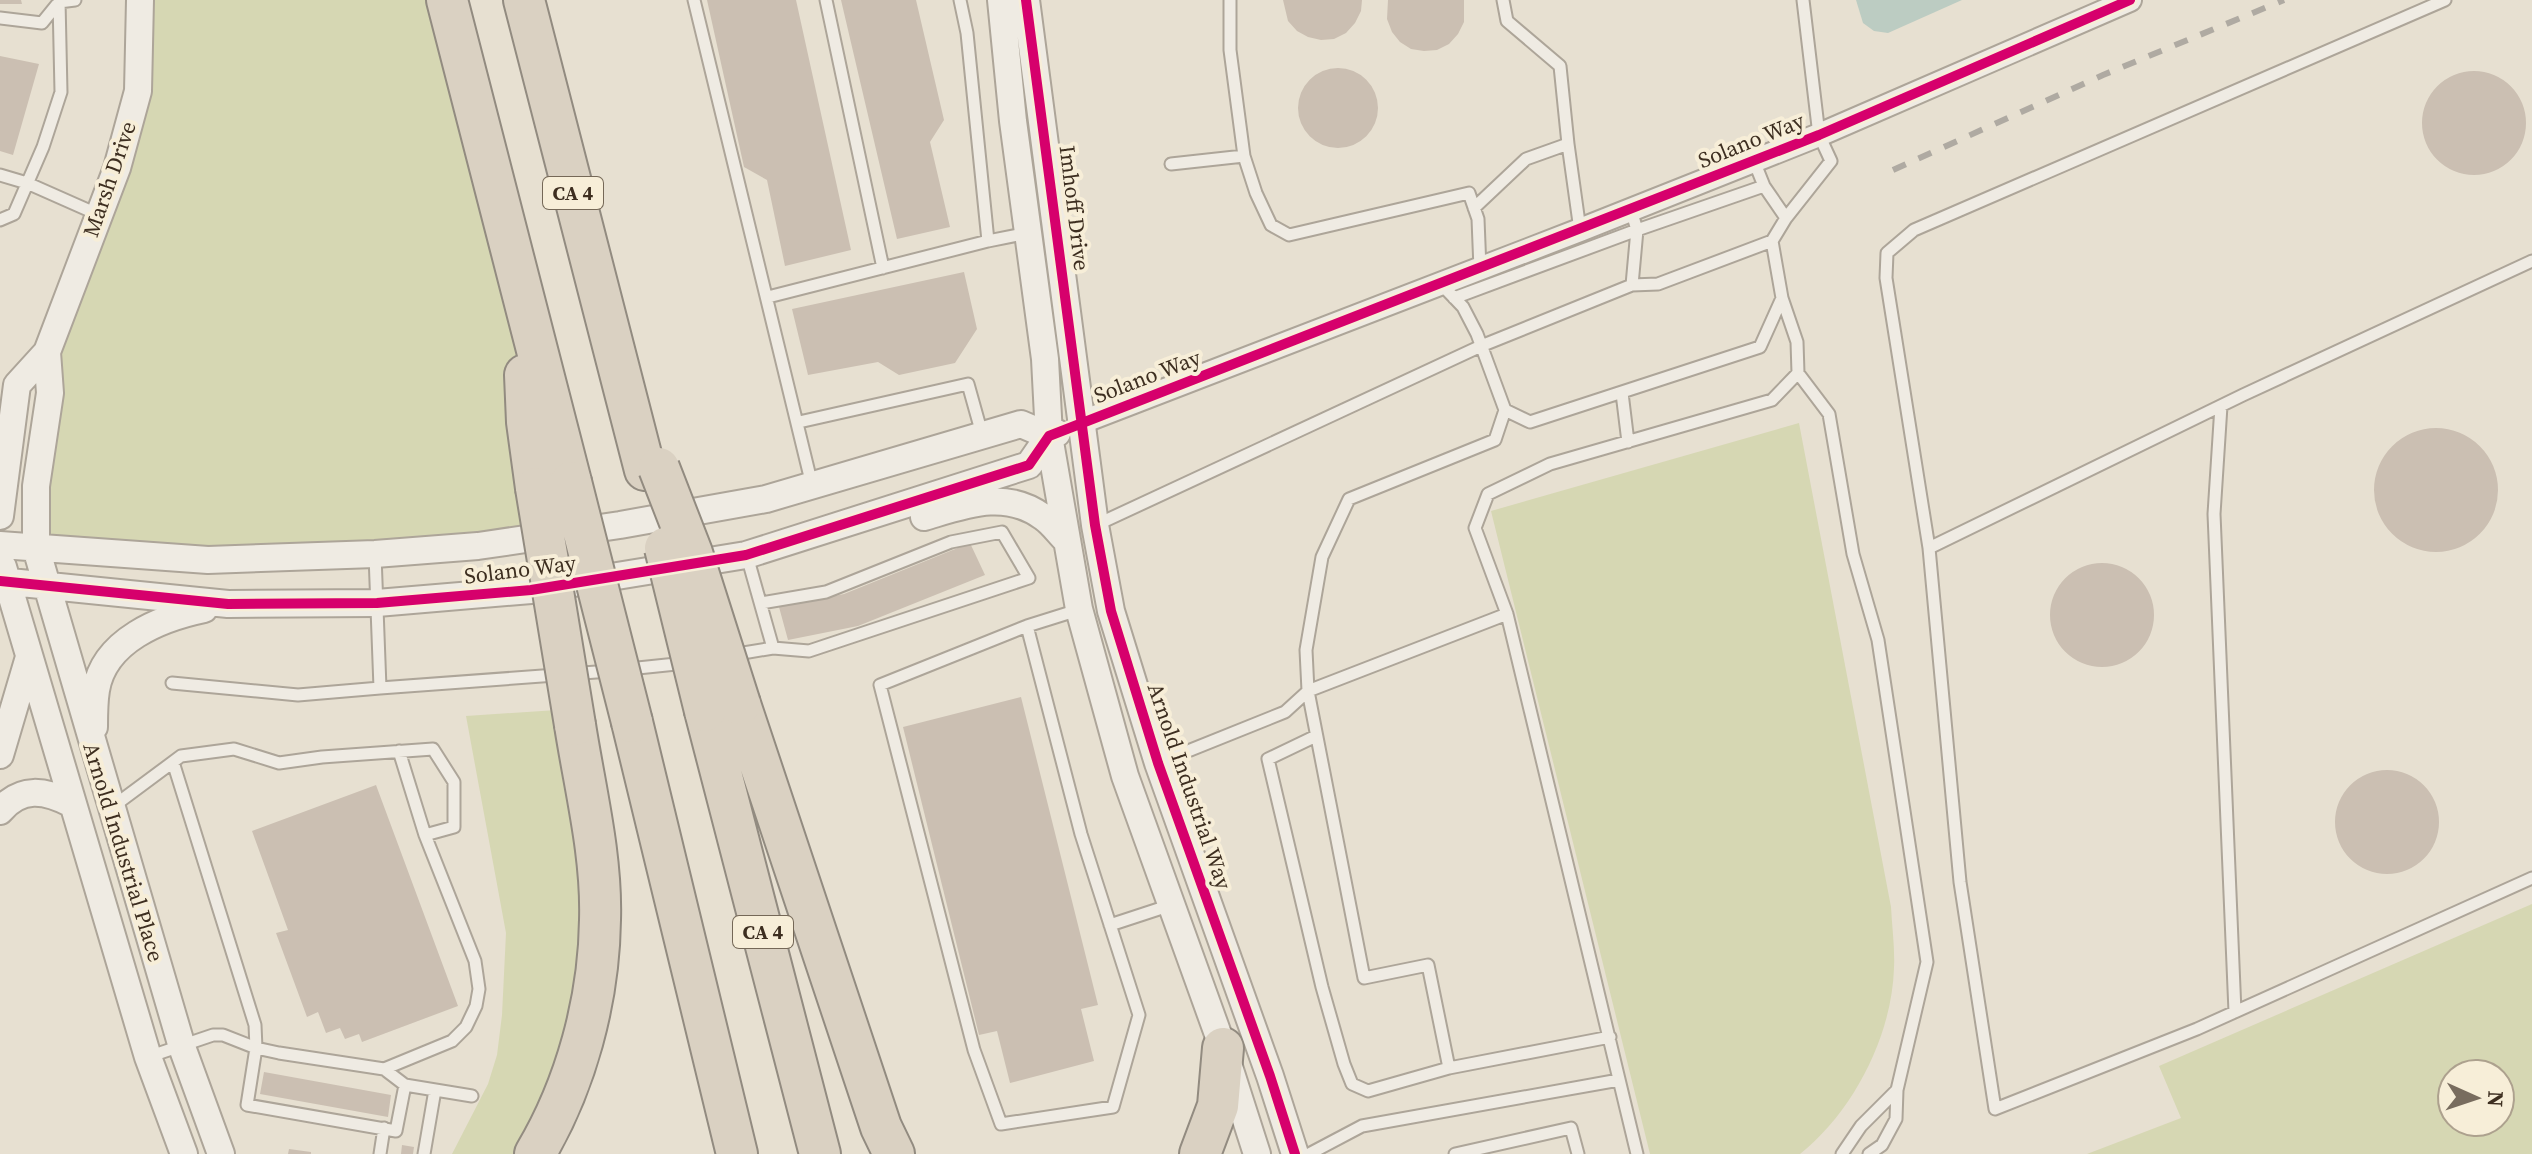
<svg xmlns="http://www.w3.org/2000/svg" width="2532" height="1154" font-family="'Source Serif 4',serif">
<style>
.green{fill:#d6d7b3;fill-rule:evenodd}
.water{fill:#bcccc2}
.building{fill:#cbbfb2}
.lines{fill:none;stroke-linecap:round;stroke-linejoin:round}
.service-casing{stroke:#ada599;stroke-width:15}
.minor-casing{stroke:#ada599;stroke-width:26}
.tertiary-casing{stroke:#ada599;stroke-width:30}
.motorway-casing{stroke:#928b80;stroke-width:44}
.service{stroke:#efebe3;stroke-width:11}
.minor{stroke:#efebe3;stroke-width:22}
.tertiary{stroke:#efebe3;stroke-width:26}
.motorway{stroke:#dad1c2;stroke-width:40}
.rail{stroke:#afaaa2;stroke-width:6;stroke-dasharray:14 14;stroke-linecap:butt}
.motorway-bridge-casing{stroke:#928b80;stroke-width:44;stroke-linecap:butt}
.motorway-bridge{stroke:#dad1c2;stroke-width:40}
.cycleway-casing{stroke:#f7eed8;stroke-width:15}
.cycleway{stroke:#d6006c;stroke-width:10}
.labels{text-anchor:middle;stroke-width:8;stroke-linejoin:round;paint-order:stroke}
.shield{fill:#f7eed8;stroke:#756857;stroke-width:2}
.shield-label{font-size:20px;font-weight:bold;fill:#3d2e20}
.street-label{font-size:22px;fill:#3d2e20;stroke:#f7eed8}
</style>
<rect width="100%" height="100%" fill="#e7e0d1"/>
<path class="green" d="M 140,0 L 447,0 L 522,299 L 545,541 L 375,554 L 36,548 L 50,393 L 73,311 L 111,219 Z
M 1799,423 L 1891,907 C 1892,927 1895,948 1894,968 C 1892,1036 1853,1112 1800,1154 L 1650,1154 L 1491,511 Z
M 572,709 L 600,919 L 535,1154 L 452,1154 L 488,1084 L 497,1055 L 502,1015 L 506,933 L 466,716 Z
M 2532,904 L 2532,1154 L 2087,1154 L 2181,1118 L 2159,1066 ZM 2452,1074 L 2500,1074 L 2500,1122 L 2452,1122 Z"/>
<path class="water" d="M 1856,0 L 1962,0 L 1888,33 L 1874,31 L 1863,23 Z"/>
<path class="building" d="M 0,0 L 21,0 L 22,4 L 0,4 Z
M 707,0 L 796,0 L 851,250 L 785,266 L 767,180 L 744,167 Z
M 841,0 L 916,0 L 944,120 L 930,142 L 950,227 L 897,239 Z
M 1283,0 L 1362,0 L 1361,11 L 1355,23 L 1346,33 L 1334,39 L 1321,40 L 1308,37 L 1297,31 L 1288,21 Z
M 1388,0 L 1464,0 L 1464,22 L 1458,34 L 1449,44 L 1437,50 L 1424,51 L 1411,49 L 1400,42 L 1392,32 L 1387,19 Z
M 0,56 L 39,64 L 13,155 L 0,151 Z
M1298 108a40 40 0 1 1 80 0a40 40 0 1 1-80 0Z
M2422 123a52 52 0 1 1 104 0a52 52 0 1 1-104 0Z
M 964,272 L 977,329 L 955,363 L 899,375 L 878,362 L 808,375 L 792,309 Z
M2374 490a62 62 0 1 1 124 0a62 62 0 1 1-124 0Z
M 970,543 L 985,575 L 858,626 L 788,640 L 779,607 L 844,594 Z
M2050 615a52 52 0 1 1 104 0a52 52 0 1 1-104 0Z
M 1021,697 L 1098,1005 L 1081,1009 L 1094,1061 L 1010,1083 L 997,1031 L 979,1035 L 903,727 Z
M2335 822a52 52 0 1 1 104 0a52 52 0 1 1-104 0Z
M 376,785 L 458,1006 L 362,1042 L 359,1034 L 345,1039 L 340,1028 L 326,1033 L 318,1012 L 307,1017 L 276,933 L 288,930 L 252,831 Z
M 264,1072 L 391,1095 L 388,1117 L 260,1094 Z
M 402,1145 L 414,1147 L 413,1154 L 401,1154 Z
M 289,1149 L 311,1152 L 311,1154 L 288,1154 Z"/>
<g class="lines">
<defs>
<path id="service" d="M 694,0 L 812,485
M 826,0 L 883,268
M 960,0 L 967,33 L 988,241
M 1230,0 L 1230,50 L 1244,156
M 1503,0 L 1507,21 L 1560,66 L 1568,144
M 0,18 L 42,23 L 59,2 L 75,0
M 1754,161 L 1764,186
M 1171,164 L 1244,156 L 1256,193 L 1271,225 L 1289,235 L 1469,193 L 1478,219 L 1480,269
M 0,175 L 27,183 L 97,214
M 1474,208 L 1526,159 L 1568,144 L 1580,230
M 0,220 L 14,214 L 43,147 L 61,92 L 59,0
M 2532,261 L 2243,395 L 1929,548 L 1960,882 L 1995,1109 L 2197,1029 L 2532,878
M 1632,285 L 1658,284 L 1772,241
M 768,297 L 988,241 L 1028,233
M 1454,298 L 1637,230 L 1631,210
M 1798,373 L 1829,414 L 1853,554 L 1878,640 L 1927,962 L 1897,1090 L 1896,1119 L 1882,1145 L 1869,1154
M 1622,393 L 1628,442
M 2221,406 L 2214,514 L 2235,1012
M 1505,410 L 1530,422 L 1760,347 L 1782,298 L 1772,241 L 1786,218 L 1831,161 L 1819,135 L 1803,0
M 799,422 L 968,384 L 982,434
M 1096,525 L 1481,346 L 1632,285 L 1637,230 L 1764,186 L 1786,218
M 1929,548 L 1886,278 L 1887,253 L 1914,230 L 2445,0
M 761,603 L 826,592 L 951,542 L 1002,532 L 1029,578 L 809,651 L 773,648
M 1507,614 L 1308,691 L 1364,978 L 1428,965 L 1449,1068 L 1610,1037
M 1027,626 L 880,685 L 974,1050 L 1001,1124 L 1113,1107 L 1139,1015 L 1081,834 L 1027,626 L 1078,610
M 731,655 L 773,648 L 747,556
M 628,669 L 686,663
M 172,683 L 298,695 L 380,688 L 375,555
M 380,688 L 610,671
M 1316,736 L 1268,759 L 1322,987 L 1344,1064 L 1352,1084 L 1368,1091 L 1449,1068
M 399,751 L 425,835
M 173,762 L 255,1025 L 256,1048 L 247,1105 L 396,1131 L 405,1085 L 384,1069
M 1158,763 L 1285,712 L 1308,691 L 1306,650 L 1322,557 L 1349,499 L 1495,440 L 1505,410 L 1477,334 L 1463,307 L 1441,284
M 111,808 L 181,756 L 234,749 L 279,763 L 322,757 L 433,749 L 454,782 L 454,827 L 425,835 L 475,961 L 479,989 L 476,1006 L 466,1027 L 452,1041 L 384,1069 L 279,1053 L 256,1048 L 223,1035 L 213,1035 L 148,1057
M 1110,925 L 1171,905
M 405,1085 L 472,1096
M 380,1154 L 384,1128
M 424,1154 L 435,1090
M 1309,1154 L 1362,1126 L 1619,1080
M 1455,1154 L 1571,1128 L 1578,1154
M 1637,1154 L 1507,614 L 1475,528 L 1488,494 L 1550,464 L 1772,400 L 1798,373 L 1797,342 L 1782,298
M 1842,1154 L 1861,1126 L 1897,1090"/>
<path id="minor" d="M 1082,422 L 1580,230 L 1819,135 L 2130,0"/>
<path id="tertiary" d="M 1001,0 L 1013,121 L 1045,359 L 1049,436 L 1079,609 L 1125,776 L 1223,1048 L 1257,1154
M 1026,0 L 1095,525 L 1111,611 L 1158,763 L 1270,1076 L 1295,1154
M 47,352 L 50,393 L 36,486 L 36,548 L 182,1047 L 221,1154
M 0,516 L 17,385 L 47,352 L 117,168 L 138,91 L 140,0
M 924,517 C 965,505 1005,489 1043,517 C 1051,522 1058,532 1065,539
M 0,545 L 208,560 L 375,554 L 478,546 L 620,525 L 766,499 L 1021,424 L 1049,436
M 3,567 L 148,1057 L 184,1154
M 0,581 L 228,604 L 377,603 L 531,590 L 746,555 L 1029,465 L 1049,436 L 1057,433
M 94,727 C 94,715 94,702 96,690 C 104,640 161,618 204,609
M 0,755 L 29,657
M 0,811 C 21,786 45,790 72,804"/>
<path id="motorway" d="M 447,0 L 571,482
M 524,0 L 645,470
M 525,375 L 527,422 L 536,488
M 740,704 L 881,1127 L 894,1154
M 705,711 L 820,1154
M 632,722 L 737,1154
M 535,1154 C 576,1085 599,1000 600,920 C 602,855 585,789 575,725
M 1200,1154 L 1218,1106 L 1223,1048"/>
</defs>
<use href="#service" class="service-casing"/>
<use href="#minor" class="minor-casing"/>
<use href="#tertiary" class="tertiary-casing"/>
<use href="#motorway" class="motorway-casing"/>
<use href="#service" class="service"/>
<use href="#minor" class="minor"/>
<use href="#tertiary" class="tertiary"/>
<use href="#motorway" class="motorway"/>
<path class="rail" d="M 1893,170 L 2103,75 L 2284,0"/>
<defs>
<path id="motorway-bridge" d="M 659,468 L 692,553 L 740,704
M 571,482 L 632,722
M 536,488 L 575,725
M 665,548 L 705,711"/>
</defs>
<use href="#motorway-bridge" class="motorway-bridge-casing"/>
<use href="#motorway-bridge" class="motorway-bridge"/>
<defs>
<path id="cycleway" d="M 1026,0 L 1095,525 L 1111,611 L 1158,763 L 1270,1076 L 1295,1154
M 0,581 L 228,604 L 377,603 L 531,590 L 746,555 L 1029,465 L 1049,436 L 1819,135 L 2130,0"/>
</defs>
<use href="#cycleway" class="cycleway-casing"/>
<use href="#cycleway" class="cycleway"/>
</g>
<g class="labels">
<g class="shield">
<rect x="543" y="177" width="60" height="32" rx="6"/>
<rect x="733" y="916" width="60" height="32" rx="6"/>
</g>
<g class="shield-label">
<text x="573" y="200">CA 4</text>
<text x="763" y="939">CA 4</text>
</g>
<g class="street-label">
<text transform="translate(1751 140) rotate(-22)" y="8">Solano Way</text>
<text transform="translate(109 179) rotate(-71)" y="8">Marsh Drive</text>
<text transform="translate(1075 208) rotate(83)" y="8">Imhoff Drive</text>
<text transform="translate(1147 376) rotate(-21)" y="8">Solano Way</text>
<text transform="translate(520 569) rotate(-7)" y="8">Solano Way</text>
<text transform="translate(1190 786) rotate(71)" y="8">Arnold Industrial Way</text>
<text transform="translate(124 852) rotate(73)" y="8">Arnold Industrial Place</text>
</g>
</g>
<g transform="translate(2476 1098) rotate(93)"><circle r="38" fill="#f7eed8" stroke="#ada18e" stroke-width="2"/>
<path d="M0-6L14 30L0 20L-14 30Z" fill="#786c5e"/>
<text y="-12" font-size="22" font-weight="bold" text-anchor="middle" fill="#3d2e20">N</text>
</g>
</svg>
